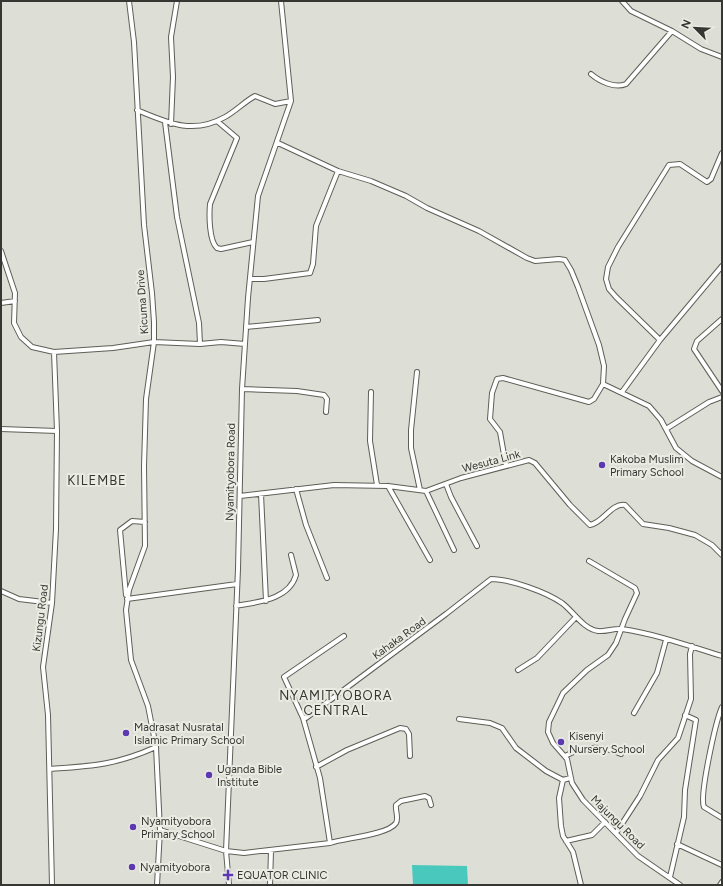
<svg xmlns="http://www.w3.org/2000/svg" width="723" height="886" font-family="Figtree,sans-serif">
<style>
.water{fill:#49c9be}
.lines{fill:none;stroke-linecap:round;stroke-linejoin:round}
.street-casing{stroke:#5d5f57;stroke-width:6}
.street{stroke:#fff;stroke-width:4}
.poi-dot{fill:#5c39b1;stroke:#eaece3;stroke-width:1.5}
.labels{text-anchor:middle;stroke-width:4;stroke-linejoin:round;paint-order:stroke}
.street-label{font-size:11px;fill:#363733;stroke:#eaece3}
.poi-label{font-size:11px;fill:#363733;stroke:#eaece3;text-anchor:start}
.quarter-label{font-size:13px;letter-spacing:1px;fill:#363733;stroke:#eaece3}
</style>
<rect width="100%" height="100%" fill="#dddfd6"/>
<path class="water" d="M 412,865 L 467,866 L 468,885 L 413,885 Z"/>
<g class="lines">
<defs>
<path id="street" d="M 129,1 L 134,42 L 144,225 L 152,293 L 154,322 L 154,342 L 146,399 L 144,466 L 145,546 L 129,590 L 126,610 L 131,660 L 148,706 L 156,747 L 160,830 L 157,885
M 622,1 L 631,11 L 672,31 L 701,49 L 722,57
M 591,74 C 599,81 615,89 626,84 L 672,31
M 137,110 C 168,123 193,135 225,117 C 236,111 244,102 255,96 L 275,104 L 291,101
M 217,121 L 237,138 L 210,204 C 209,215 209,241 217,248 L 221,249 L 253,242
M 165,122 L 177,217 L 199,323 L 200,344
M 171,124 L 173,77 L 171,37 L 177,1
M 278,143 L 338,171 L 371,181 L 406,196 L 427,208 L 479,231 L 527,258 L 535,261 L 559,259 L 565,260 L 571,270 L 578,287 L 599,345 L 604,366 L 603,384 L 594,399 L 589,402 L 503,378 L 497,379 L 492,393 L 490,419 L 500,432 L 506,466
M 1,251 L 15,293 L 14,323 L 21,337 L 32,347 L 54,352 L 113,348 L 154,342 L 200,344 L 221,342 L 245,344
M 251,279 L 264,279 L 310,273 L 313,264 L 316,226 L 338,171
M 1,303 L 15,301
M 722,319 L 697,341 L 694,349 L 722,391
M 246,327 L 318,320
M 660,340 L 616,297 L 609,289 L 606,279 L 608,267 L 618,247 L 669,165 L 680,164 L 707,182 L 711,179 L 722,153
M 417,372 L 411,430 L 411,448 L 420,490
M 603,384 L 649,406 L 661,420 L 676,448 L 692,461 L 722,477
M 242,389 L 297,391 L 324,395 L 327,399 L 326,412
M 371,392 L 370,441 L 377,485
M 622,392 L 660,340 L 722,266
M 1,429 L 57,431
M 666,429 L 709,402 L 722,397
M 446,484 L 451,497 L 477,546
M 388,486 L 430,560
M 296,489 L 306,525 L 327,578
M 426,491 L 454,550
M 261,494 L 266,601
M 240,496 L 334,485 L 388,486 L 426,491 L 461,478 L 529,460 L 535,463 L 570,505 L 590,525 C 603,523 611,503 625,505 L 643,524 L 669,528 L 695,535 L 712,545 L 722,555
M 589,561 L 635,588 L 637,593 L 625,619 L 616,643 L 608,655 L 587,670 L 563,693 L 549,722 L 548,732 L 553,743 L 567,759 L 572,783 L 583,800 L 638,856 L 680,885
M 1,591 L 19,599 L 52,603
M 126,595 L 120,530 L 132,521 L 145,522
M 127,599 L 237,584
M 236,606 C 257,602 289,600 296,575 L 291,555
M 518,670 L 537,658 L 576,617
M 722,707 C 716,720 699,796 704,807 L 722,818
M 634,713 L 657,673 L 666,640
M 303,718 L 284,677 L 344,636
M 459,719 L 490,723 L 502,728 L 516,748 L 546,771 L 563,780
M 565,756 C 584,746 601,745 621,754
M 316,767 L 347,750 L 400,728 L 406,729 L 409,734 L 410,756
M 50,769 C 92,766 116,765 156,747
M 570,778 L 563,780 L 559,798 L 561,826 L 563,836 L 573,852 L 581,885
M 160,830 L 226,851 L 244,853 L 330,843 L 320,778 L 303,718 L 306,718 L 446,614 L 491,579 C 510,579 546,592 562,603 C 573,611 583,629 598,631 C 606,632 614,628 622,629 C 656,634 689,646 722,656
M 616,833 L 640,796 L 658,760 L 678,738 L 691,699 L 690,654 L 692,646
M 566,841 L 592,835 L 605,822
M 330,843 C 344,838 388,835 396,823 C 399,818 395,810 396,805 L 401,801 L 425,796 L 429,798 L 431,805
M 677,844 L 722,865
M 670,877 L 684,817 L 685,790 L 696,720 L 685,715
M 52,885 L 48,715 L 43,667 L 52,603 L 56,529 L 57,431 L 54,352
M 229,885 L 226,851 L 238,569 L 242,389 L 248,298 L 258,196 L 291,101 L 281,1
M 270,885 L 271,851
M 720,885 L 722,882"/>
</defs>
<use href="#street" class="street-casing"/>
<use href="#street" class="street"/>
</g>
<g class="poi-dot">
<circle cx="602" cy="465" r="4"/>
<circle cx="126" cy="733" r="4"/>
<circle cx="561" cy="742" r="4"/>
<circle cx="209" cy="775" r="4"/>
<circle cx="133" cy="827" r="4"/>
<circle cx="132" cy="867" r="4"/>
<path d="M226 869h4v4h4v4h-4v4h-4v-4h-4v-4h4z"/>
</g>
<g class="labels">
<g class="street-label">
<text transform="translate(142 302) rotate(-94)" y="4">Kicuma Drive</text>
<text transform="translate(491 461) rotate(-15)" y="4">Wesuta Link</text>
<text transform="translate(230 472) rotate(-89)" y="4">Nyamityobora Road</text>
<text transform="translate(40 618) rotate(-83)" y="4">Kizungu Road</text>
<text transform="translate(399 638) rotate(-36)" y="4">Kahaka Road</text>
<text transform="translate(618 822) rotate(45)" y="4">Majungu Road</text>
</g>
<g class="poi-label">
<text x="610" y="463">Kakoba Muslim<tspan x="610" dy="13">Primary School</tspan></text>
<text x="134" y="731">Madrasat Nusratal<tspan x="134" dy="13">Islamic Primary School</tspan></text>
<text x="569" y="740">Kisenyi<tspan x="569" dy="13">Nursery School</tspan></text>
<text x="217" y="773">Uganda Bible<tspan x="217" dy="13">Institute</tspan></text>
<text x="141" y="825">Nyamityobora<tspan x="141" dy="13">Primary School</tspan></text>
<text x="140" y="871">Nyamityobora</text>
<text x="237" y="879">EQUATOR CLINIC</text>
</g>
<g class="quarter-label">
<text x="97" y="485">KILEMBE</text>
<text x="336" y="700">NYAMITYOBORA<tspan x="336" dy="15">CENTRAL</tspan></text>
</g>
</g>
<rect width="723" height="886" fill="none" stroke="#363733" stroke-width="4"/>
<g transform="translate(695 28) rotate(294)" stroke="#eaece3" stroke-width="3" paint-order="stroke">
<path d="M0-3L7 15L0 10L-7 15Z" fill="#363733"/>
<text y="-6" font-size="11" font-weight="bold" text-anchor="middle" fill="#363733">N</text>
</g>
</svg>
